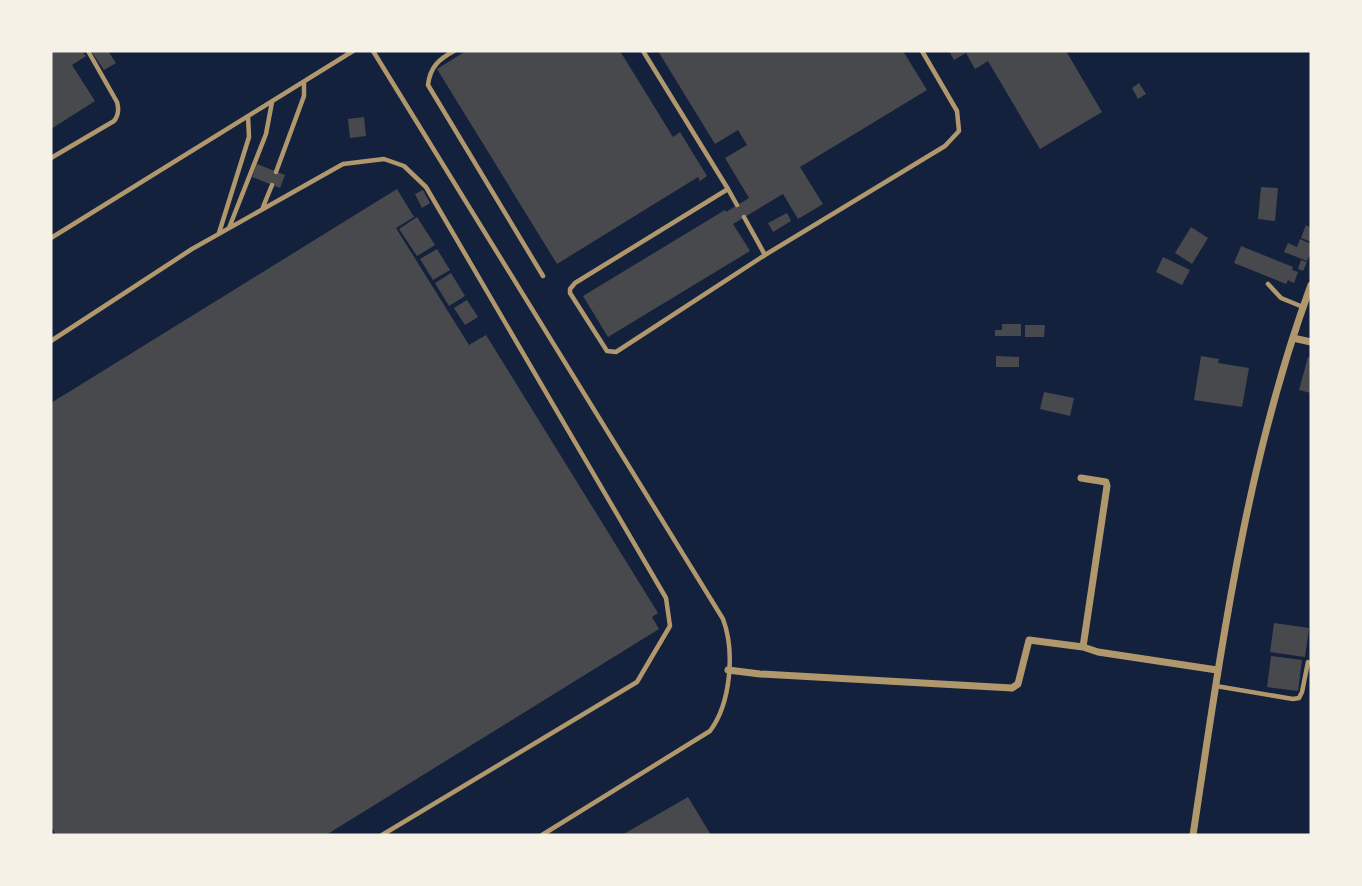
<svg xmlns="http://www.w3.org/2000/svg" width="1362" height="886" font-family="Poppins,sans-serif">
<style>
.building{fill:#48494c}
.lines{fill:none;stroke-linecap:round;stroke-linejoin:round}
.service{stroke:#b1986c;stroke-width:4.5}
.minor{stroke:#b1986c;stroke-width:7}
</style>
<rect width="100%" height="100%" fill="#14213d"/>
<path class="building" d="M 51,51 L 82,51 L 86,56 L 72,65 L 95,101 L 51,129 Z
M 91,51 L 108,51 L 116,63 L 104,70 Z
M 466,51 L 620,51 L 673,137 L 680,132 L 707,176 L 700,181 L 698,177 L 557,264 L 437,69 Z
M 658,51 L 903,51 L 927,90 L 800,167 L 823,204 L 798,219 L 783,194 L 733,224 L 750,251 L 608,337 L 583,296 L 725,210 L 726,212 L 749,198 L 725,158 L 747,145 L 738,130 L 715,144 Z
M 949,51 L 1066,51 L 1102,112 L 1040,149 L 988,61 L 975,69 L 966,53 L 954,60 Z
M 1139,83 L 1146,94 L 1138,99 L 1132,88 Z
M 364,117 L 366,136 L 350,138 L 348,119 Z
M 257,164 L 285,175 L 280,188 L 252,177 Z
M 1261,187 L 1278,188 L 1275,221 L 1258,219 Z
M 397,189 L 414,217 L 396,228 L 469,345 L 486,335 L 658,613 L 652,617 L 659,629 L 326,835 L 56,835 L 51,826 L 51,403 Z
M 423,190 L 430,203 L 422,208 L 415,194 Z
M 787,213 L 791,221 L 773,232 L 768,223 Z
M 417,217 L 435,245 L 417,256 L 399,229 Z
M 1306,225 L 1311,228 L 1311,242 L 1301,238 Z
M 1191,227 L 1208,238 L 1192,264 L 1175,253 Z
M 1300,239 L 1311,244 L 1311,252 L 1307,261 L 1284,252 L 1288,243 L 1297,247 Z
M 1241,246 L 1293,267 L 1292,270 L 1298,272 L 1294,283 L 1288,280 L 1286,284 L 1234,263 Z
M 437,249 L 450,270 L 433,280 L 420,259 Z
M 1163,257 L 1190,270 L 1182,285 L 1156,272 Z
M 1301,260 L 1307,262 L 1303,271 L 1298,269 Z
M 451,273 L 465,296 L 449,306 L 435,283 Z
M 467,300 L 478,317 L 465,325 L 454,308 Z
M 1002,324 L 1021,324 L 1021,336 L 995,336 L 995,330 L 1002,330 Z
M 1025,325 L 1045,325 L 1044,337 L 1025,337 Z
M 996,356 L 1019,357 L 1019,367 L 996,367 Z
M 1201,356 L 1219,359 L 1218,363 L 1249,368 L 1242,407 L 1194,400 Z
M 1308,357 L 1311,358 L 1311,393 L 1299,390 Z
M 1044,392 L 1074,398 L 1070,416 L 1040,409 Z
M 1274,623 L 1309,628 L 1305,657 L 1270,652 Z
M 1271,656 L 1302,660 L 1298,691 L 1267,687 Z
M 688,797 L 711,835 L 622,835 L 641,824 Z"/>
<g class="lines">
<path class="service" d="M 373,51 L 723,619 C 735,651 731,703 710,731 L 542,835
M 454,51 C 439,59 430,67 428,85 L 543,276
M 643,51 L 728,189 L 575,283 L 570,289 L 570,293 L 607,351 L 616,352 L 765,255
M 51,158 L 114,121 C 119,115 119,109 117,102 L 88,51
M 276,172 L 304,96 L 304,82
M 728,189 L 737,205
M 263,207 L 272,185
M 744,217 L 765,255 L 945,146 L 959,131 L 957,111 L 922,51
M 229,228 L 266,134 L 272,102
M 219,233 L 249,137 L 248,116
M 51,238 L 353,51
M 1268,284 L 1281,298 L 1303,307
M 51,341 L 192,249 L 343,164 L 384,159 L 404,166 L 426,187 L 666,598 L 670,626 L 637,682 L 382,835
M 1216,686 L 1293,699 L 1299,698 L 1302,692 L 1308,662"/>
<path class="minor" d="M 1293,338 L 1311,342
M 1081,478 L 1106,482 L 1107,486 L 1083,647 L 1098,652 L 1217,670
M 728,670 L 760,674 L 1012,688 L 1018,684 L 1029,640 L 1083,647
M 1193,835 C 1221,650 1246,461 1311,285"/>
</g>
<rect width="1362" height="886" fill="none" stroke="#f6f1e7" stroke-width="105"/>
</svg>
